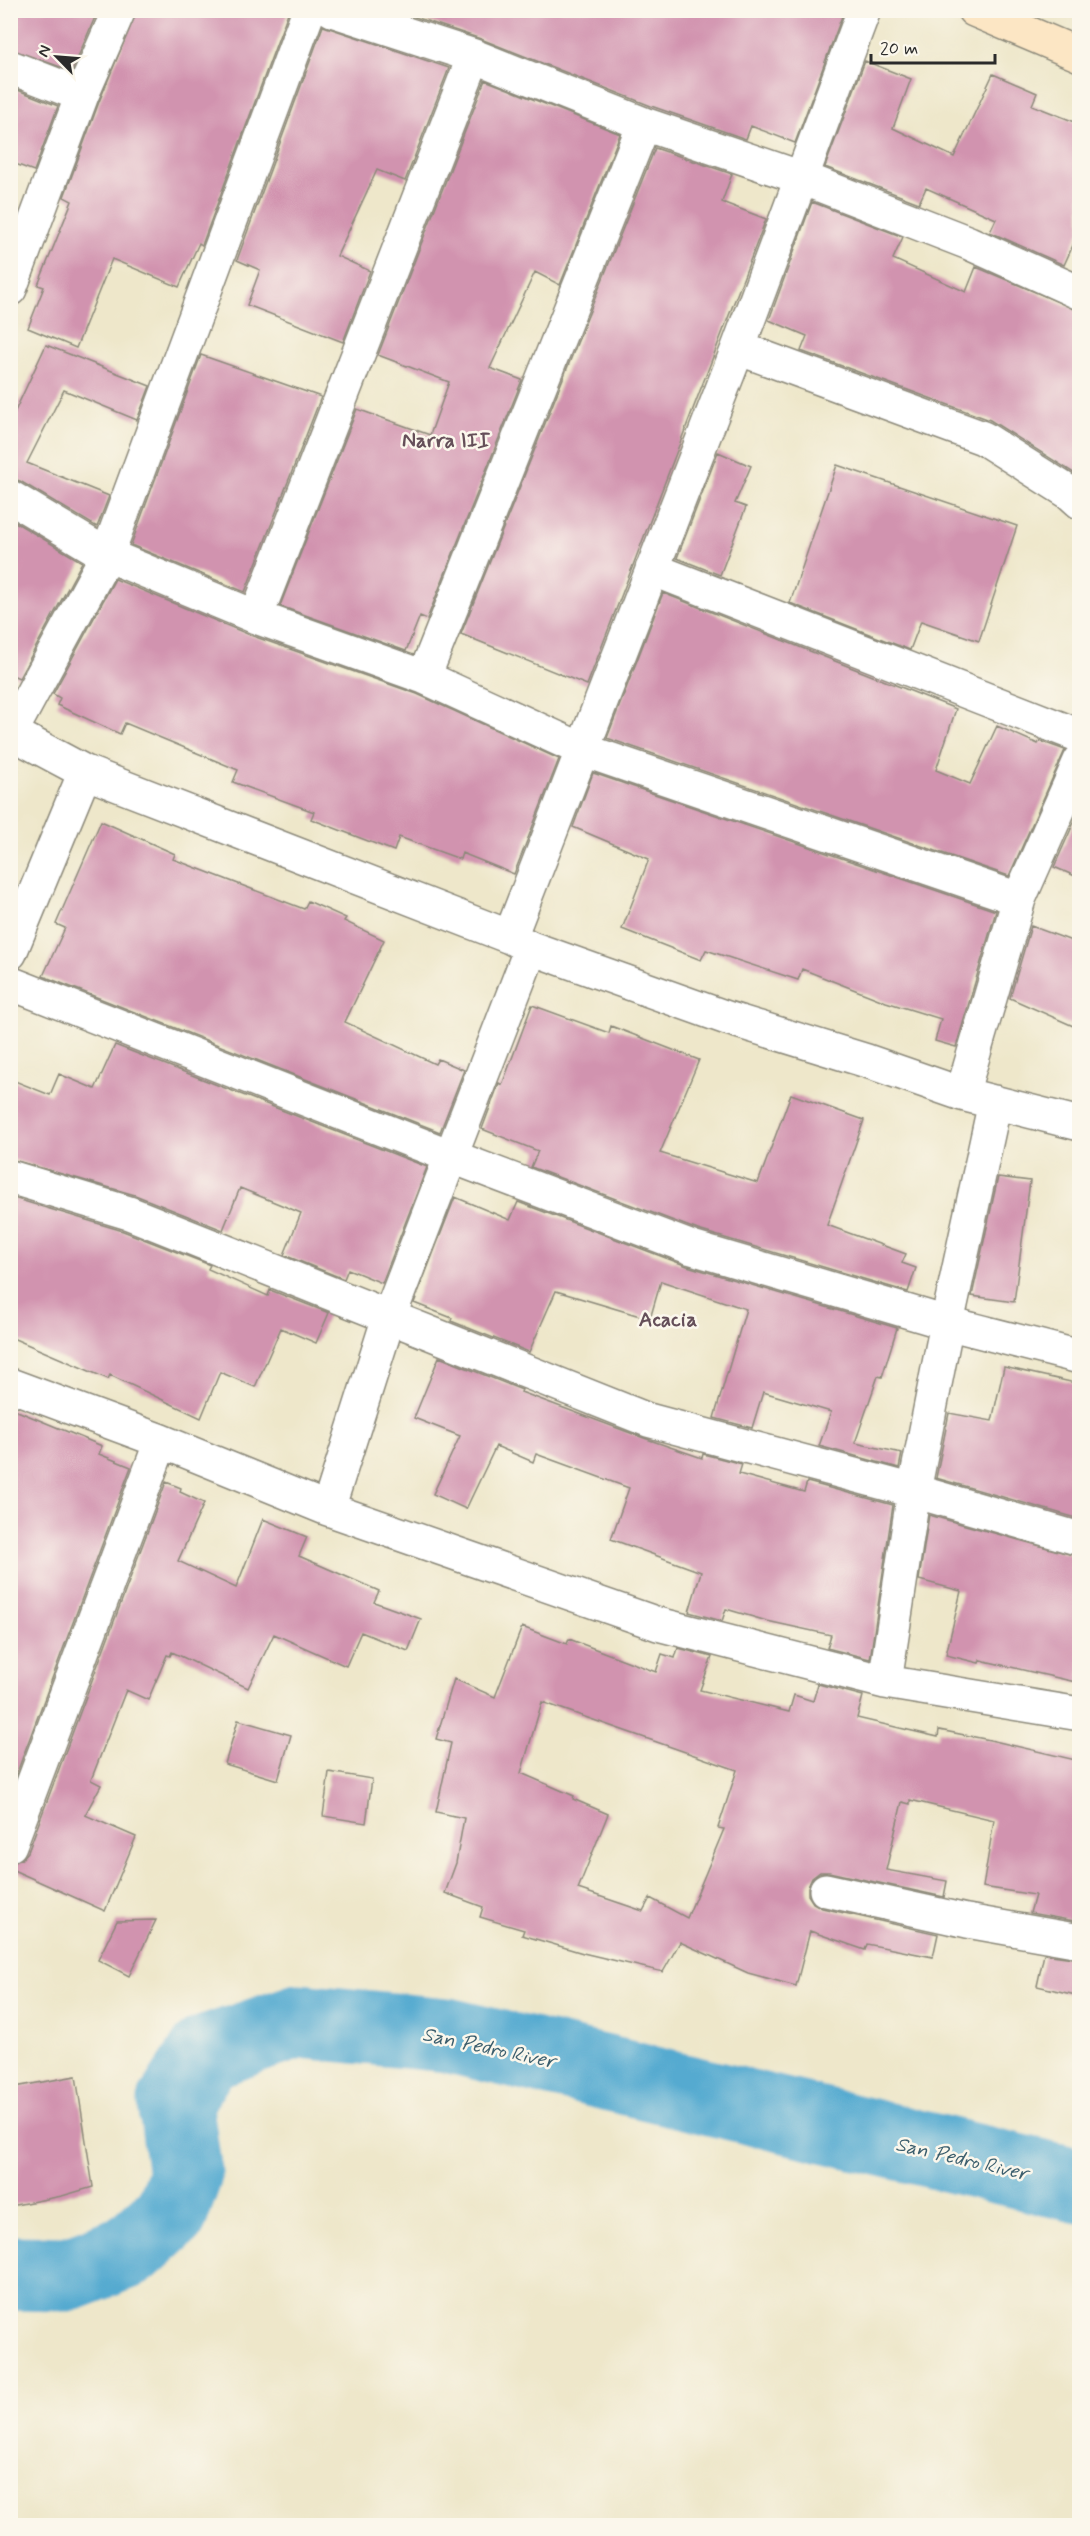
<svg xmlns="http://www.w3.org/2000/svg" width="1090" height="2536" font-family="Mynerve,sans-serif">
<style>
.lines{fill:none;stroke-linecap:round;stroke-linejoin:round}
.river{stroke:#54aad0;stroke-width:75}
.building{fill:#d193af;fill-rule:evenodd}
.street-casing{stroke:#8c897a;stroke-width:36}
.secondary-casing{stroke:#8c897a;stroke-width:36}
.street{stroke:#fff;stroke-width:33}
.secondary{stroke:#fce6c4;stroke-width:33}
.labels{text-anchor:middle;stroke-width:5;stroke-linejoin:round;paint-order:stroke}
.water-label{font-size:20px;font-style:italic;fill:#3b5e6d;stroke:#fbf7ec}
.quarter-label{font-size:21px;font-weight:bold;fill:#654f59;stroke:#fbf7ec}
</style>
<rect width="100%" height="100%" fill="#fbf7ec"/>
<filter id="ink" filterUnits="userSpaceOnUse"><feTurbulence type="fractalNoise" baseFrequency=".0167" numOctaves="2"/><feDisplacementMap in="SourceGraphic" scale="12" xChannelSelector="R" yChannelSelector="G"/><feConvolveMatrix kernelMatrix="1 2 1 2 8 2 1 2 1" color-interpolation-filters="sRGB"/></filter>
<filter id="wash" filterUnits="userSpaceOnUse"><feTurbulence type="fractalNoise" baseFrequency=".008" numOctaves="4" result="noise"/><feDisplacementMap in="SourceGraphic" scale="24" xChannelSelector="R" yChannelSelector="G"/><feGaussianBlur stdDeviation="1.35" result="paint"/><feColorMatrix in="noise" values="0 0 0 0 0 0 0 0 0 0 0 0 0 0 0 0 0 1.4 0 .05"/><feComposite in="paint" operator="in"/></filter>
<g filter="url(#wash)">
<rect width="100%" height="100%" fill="#eee7ca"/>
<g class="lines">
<path class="river" d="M 10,2273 L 69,2274 L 129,2251 L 171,2213 L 185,2174 L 175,2102 L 206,2053 L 299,2021 L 447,2035 L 1080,2186"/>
</g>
<g id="blocks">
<path class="building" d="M 10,10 L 98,10 L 72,71 L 10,49 Z
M 137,10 L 289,10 L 202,245 L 199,243 L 179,287 L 112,259 L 76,348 L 28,328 L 44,287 L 38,285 L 72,201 L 64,197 L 99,102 Z
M 394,10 L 829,10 L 842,16 L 795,143 L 751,126 L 746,139 L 651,106 L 481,39 Z
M 323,26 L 449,68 L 405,181 L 377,170 L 337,256 L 370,271 L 343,342 L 247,305 L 260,270 L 237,260 Z
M 865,61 L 911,79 L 893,128 L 954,157 L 993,74 L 1037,93 L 1032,105 L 1080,124 L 1080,230 L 1064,265 L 990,232 L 996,219 L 926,188 L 919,203 L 825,167 Z
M 485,80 L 620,134 L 560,285 L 535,272 L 490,368 L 522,380 L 427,619 L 420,616 L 406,651 L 280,606 L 357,409 L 430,435 L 449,382 L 378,355 Z
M 10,87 L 58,106 L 34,171 L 10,162 Z
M 655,148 L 732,174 L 722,202 L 766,219 L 587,685 L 461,634 Z
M 812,202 L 903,237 L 893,259 L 966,292 L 976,267 L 1080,311 L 1080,477 L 990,420 L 801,351 L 807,336 L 769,320 Z
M 46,345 L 150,386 L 137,420 L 64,390 L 27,463 L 109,496 L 97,527 L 20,481 L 10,478 L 10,422 Z
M 201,355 L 321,397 L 245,592 L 131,545 Z
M 718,452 L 751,466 L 735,503 L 746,507 L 720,575 L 677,558 Z
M 837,465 L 1017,526 L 979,641 L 921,621 L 910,650 L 790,603 Z
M 10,519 L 82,562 L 19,678 L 10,674 Z
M 115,579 L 250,635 L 417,694 L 559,759 L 514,874 L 462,853 L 460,859 L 399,837 L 394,851 L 311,819 L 314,812 L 233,782 L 238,770 L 125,723 L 120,734 L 57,705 L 60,698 L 53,694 Z
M 663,593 L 956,709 L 936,770 L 970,784 L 997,726 L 1038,744 L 1040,741 L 1065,750 L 1009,876 L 607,738 Z
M 593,773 L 996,911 L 956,1047 L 935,1041 L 941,1019 L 886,1002 L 802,969 L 798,980 L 706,950 L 701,960 L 622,929 L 649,859 L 573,827 Z
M 1080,809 L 1080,878 L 1054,867 Z
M 101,821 L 175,854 L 173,859 L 304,909 L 308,901 L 346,918 L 344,921 L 384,940 L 345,1022 L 435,1064 L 438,1059 L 464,1070 L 440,1132 L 43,976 L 65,928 L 56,924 Z
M 1031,926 L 1080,944 L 1080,1029 L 1010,998 Z
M 532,1005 L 609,1033 L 611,1026 L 699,1060 L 660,1153 L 758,1183 L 791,1094 L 864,1120 L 827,1225 L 906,1254 L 902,1263 L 916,1268 L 908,1292 L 698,1230 L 531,1167 L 538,1151 L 482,1129 L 499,1083 L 502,1085 Z
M 115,1045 L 427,1167 L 382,1283 L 348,1269 L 344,1279 L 284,1255 L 301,1213 L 240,1188 L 223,1230 L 135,1195 L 10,1159 L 10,1079 L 50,1095 L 59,1074 L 95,1089 Z
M 998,1177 L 1030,1181 L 1014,1302 L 972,1296 Z
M 10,1197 L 123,1231 L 210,1265 L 208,1269 L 268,1296 L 270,1290 L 329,1313 L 316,1343 L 281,1328 L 255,1387 L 220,1372 L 201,1418 L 110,1375 L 108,1379 L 10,1337 Z
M 455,1197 L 510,1220 L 518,1202 L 687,1266 L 897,1328 L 882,1377 L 878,1376 L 855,1443 L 902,1453 L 899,1468 L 819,1446 L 831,1412 L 763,1392 L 752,1428 L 714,1418 L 746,1309 L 661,1281 L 650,1319 L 556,1291 L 529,1352 L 451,1321 L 452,1318 L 414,1303 Z
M 439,1357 L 522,1390 L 521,1392 L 641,1437 L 702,1458 L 703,1454 L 742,1464 L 739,1474 L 804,1492 L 807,1482 L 893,1505 L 870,1659 L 827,1648 L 831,1635 L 767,1621 L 726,1609 L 722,1621 L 689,1612 L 701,1572 L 611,1539 L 629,1488 L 536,1454 L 533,1462 L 496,1446 L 466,1509 L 433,1494 L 460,1436 L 414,1418 Z
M 1004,1367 L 1080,1384 L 1080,1519 L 936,1478 L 949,1413 L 992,1421 Z
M 10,1408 L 102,1446 L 99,1454 L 131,1467 L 13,1783 L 10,1782 Z
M 166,1482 L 181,1488 L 180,1492 L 204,1503 L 178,1561 L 236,1588 L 263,1519 L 307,1537 L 299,1556 L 379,1591 L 374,1602 L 421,1619 L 408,1651 L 361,1632 L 346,1666 L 274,1634 L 248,1688 L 172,1652 L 170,1656 L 167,1655 L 148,1700 L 126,1690 L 91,1780 L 101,1785 L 85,1815 L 136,1837 L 105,1911 L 11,1869 L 13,1863 L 22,1859 L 28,1852 Z
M 929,1515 L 1080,1557 L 1080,1683 L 980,1660 L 979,1663 L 946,1655 L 961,1591 L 919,1580 Z
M 522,1627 L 567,1644 L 569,1639 L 656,1672 L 662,1654 L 675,1658 L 678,1648 L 712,1657 L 700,1690 L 789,1712 L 794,1695 L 813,1701 L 818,1684 L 863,1696 L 857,1718 L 938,1737 L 939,1730 L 990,1740 L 1080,1761 L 1080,1922 L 1030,1913 L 1035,1895 L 983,1887 L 994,1820 L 910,1800 L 910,1804 L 902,1802 L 886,1870 L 947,1881 L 944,1897 L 829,1872 L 820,1872 L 812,1878 L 808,1887 L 808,1895 L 813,1903 L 822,1908 L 938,1934 L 933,1957 L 867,1944 L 865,1950 L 810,1931 L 796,1986 L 748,1973 L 680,1942 L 663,1972 L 583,1953 L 522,1935 L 524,1930 L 480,1917 L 483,1907 L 445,1893 L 456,1863 L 464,1818 L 436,1812 L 451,1743 L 436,1739 L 454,1679 L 495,1697 ZM 542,1702 L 737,1770 L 718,1828 L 724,1829 L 687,1918 L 650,1898 L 643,1911 L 578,1889 L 608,1814 L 573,1799 L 574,1796 L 521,1773 Z
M 238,1720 L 291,1735 L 278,1780 L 225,1764 Z
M 329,1772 L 372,1779 L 366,1823 L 323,1816 Z
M 156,1920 L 129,1976 L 98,1960 L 117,1921 Z
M 1044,1954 L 1080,1959 L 1080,1996 L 1037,1986 Z
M 76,2076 L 93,2187 L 62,2196 L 10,2206 L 10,2088 Z"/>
</g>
</g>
<g filter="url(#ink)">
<use href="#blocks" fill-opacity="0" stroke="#8c897a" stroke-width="1.5"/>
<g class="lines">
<defs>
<path id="street" d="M 332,10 L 474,56 L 644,124 L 802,178 L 969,243 L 1080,293
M 10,67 L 82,95
M 10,289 L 82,95 L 119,10
M 738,348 L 983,438 L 1070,493 L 1080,502
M 10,497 L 107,555 L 256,617 L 424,677 L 583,750 L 1019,899
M 652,569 L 1080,736
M 256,617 L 474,56
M 424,677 L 644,124
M 10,732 L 85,772
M 11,732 L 107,555 L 309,10
M 510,937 L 738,348 L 864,10
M 10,953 L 85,772 L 510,937 L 531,948 L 727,1018 L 867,1061 L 962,1094 L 1080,1124
M 10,983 L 450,1156 L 692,1248 L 947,1323 L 1080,1357
M 962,1094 L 1019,899 L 1080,761
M 10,1177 L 129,1213 L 648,1420 L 914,1491 L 1080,1539
M 10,1385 L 161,1441 L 328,1509 L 658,1624 L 885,1682 L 1080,1714
M 328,1509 L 389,1317 L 531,948
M 885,1682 L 914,1491 L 947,1323 L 995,1102
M 10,1845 L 161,1441
M 826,1890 L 967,1921 L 1080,1941"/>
<path id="secondary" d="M 974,10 L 1080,55"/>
</defs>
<use href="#street" class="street-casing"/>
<use href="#secondary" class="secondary-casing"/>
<use href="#street" class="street"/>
<use href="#secondary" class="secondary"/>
</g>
</g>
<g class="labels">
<g class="water-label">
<text transform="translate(489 2047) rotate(12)" y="7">San Pedro River</text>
<text transform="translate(962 2158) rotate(13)" y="7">San Pedro River</text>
</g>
<g class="quarter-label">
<text x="446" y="447">Narra III</text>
<text x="668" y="1326">Acacia</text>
</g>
</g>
<rect width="1090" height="2536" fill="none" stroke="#fbf7ec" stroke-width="36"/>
<g transform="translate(57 57) rotate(295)" stroke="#fbf7ec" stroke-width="4.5" paint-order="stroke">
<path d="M0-4.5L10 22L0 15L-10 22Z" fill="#2b2b2b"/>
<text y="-9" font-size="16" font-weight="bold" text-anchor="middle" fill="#2b2b2b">N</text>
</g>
<path d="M871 54v9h124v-9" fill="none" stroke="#2b2b2b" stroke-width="3"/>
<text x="880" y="54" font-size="18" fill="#2b2b2b" stroke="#fbf7ec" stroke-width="4.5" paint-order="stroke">20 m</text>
</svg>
